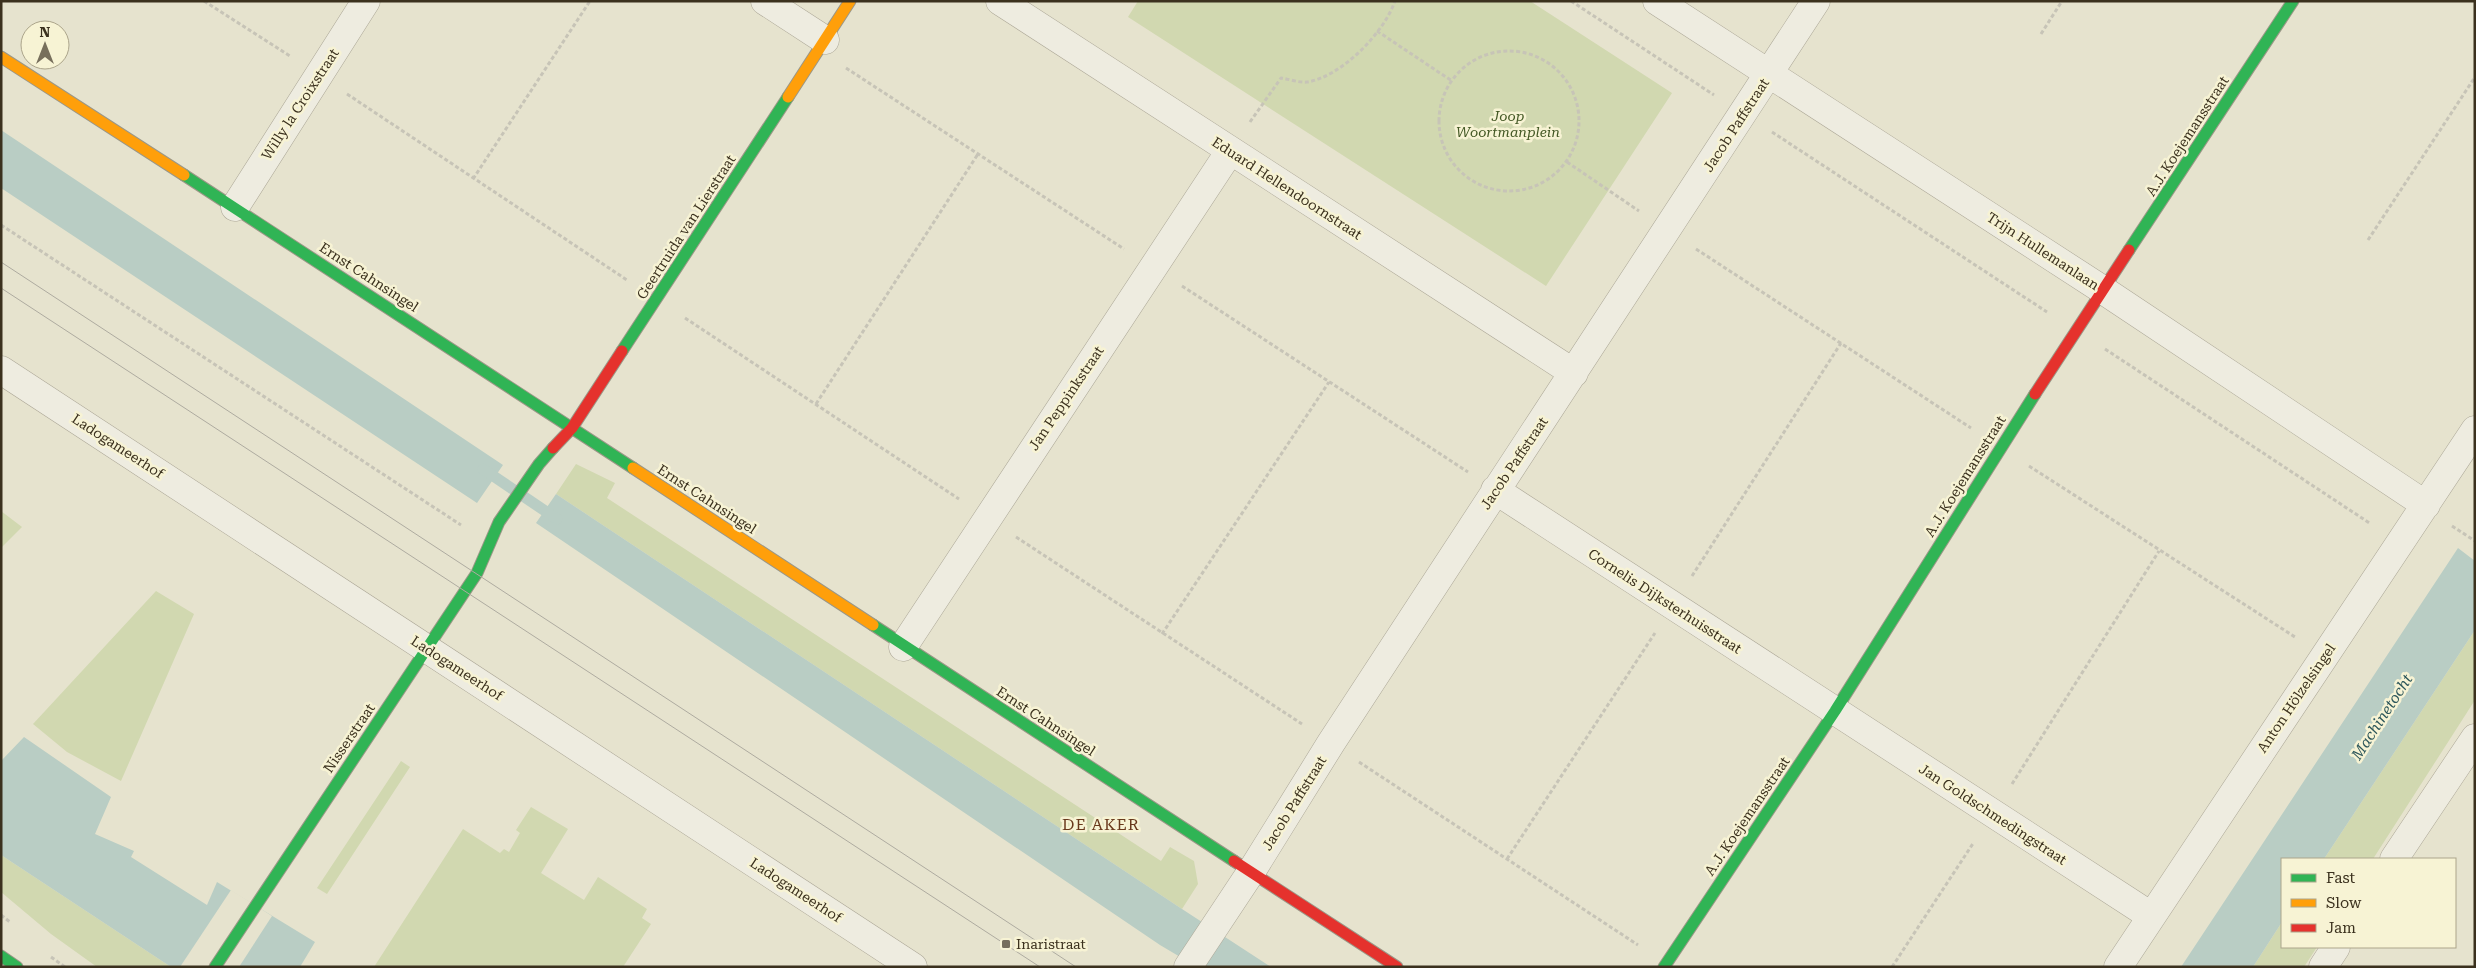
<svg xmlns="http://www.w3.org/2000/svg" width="2476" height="968" font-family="'Roboto Serif',serif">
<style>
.green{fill:#d1d8b0}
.water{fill:#b9cdc4}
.pier{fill:#e6e3ce}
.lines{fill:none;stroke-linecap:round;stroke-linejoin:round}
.stream{stroke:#b9cdc4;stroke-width:11}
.street-casing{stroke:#aca797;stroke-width:29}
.fast-casing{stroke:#9b9787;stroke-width:13}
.slow-casing{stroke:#9b9787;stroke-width:13}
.jam-casing{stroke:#9b9787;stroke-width:13}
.path{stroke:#c7c4b7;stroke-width:3;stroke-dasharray:4 2.5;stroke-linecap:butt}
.street{stroke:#eeece0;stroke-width:28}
.fast{stroke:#30b455;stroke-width:11}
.slow{stroke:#ff9f0a;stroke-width:11}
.jam{stroke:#e5322d;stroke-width:11}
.tram{stroke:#aeaba0;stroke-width:1}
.poi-dot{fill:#776f5c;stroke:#f7f3d4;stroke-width:2}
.labels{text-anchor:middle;stroke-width:5;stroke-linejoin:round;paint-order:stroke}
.street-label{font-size:14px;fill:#3b311e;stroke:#f7f3d4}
.park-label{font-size:14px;font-style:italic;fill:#435824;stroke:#f7f3d4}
.poi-label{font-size:14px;fill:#3b311e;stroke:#f7f3d4;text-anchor:start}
.water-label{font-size:15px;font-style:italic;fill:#2d575b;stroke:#f7f3d4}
.quarter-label{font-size:16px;letter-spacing:1px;fill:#69391c;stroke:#f7f3d4}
</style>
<rect width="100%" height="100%" fill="#e6e3ce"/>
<path class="green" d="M 1138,1 L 1530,1 L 1672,93 L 1546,286 L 1128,17 Z
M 576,464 L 615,483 L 607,498 L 1161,861 L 1170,847 L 1194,861 L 1198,884 L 1182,909 L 556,494 Z
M 1,511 L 22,527 L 1,548 Z
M 156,591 L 194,614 L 121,781 L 67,752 L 33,724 Z
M 2475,630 L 2475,700 L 2373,859 L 2324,859 Z
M 401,761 L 410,767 L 327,894 L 317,888 Z
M 531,807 L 568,829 L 541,873 L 584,900 L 598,877 L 647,909 L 642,918 L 651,924 L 623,967 L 374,967 L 463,829 L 500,853 L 504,849 L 509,852 L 520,833 L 516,830 Z
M 1,855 L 171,967 L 97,967 L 51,934 L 1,892 Z
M 2282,922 L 2282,947 L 2317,947 L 2304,967 L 2253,967 Z"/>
<path class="water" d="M 1,130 L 503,465 L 477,503 L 1,188 Z
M 556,494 L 1182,909 L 1271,967 L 1197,967 L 1160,945 L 536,523 Z
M 2458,548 L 2475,561 L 2475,630 L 2324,859 L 2282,859 L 2282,922 L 2253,967 L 2181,967 Z
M 24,737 L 111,797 L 95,834 L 134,851 L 131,857 L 207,905 L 217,882 L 315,942 L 300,967 L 171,967 L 1,855 L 1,761 Z"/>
<path class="pier" d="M 231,890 L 272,916 L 239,967 L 180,967 Z"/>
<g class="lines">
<path class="stream" d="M 483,469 L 557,519"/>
<defs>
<path id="street" d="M 765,1 L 825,40
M 1000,1 L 1574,373
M 1657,1 L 2103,290 L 2426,505
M 235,207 L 366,1
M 1,370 L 913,967
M 1495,490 L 2151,916
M 903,647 L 1230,151
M 2394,859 L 2475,738
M 1188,967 L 1251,872 L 1331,743 L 1816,1
M 2118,967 L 2475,430
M 2323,967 L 2336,947"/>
<path id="fast" d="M 184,175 L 633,468
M 2129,250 L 2293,1
M 622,351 L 788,97
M 873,625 L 1234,861
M 1,956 L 17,967
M 215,967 L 477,573 L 499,522 L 539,464 L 553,448
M 1664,967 L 1835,711 L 2035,394"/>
<path id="slow" d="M 1,57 L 184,175
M 788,97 L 850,1
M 633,468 L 873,625"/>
<path id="jam" d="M 2035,394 L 2129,250
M 553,448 L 572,428 L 622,351
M 1234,861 L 1397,967"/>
</defs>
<use href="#street" class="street-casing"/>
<use href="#fast" class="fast-casing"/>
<use href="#slow" class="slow-casing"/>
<use href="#jam" class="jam-casing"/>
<path class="path" d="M 204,1 L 290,56
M 1571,1 L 1714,95
M 1377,31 L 1452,81
M 2041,34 L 2062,1
M1439 121a70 70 0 1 1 140 0a70 70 0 1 1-140 0Z
M 846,68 L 1124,249
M 347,94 L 627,280
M 1250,122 L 1281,78 C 1289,79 1299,83 1307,82 C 1341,77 1384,33 1395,1
M 1772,132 L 2047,312
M 1567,162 L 1639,211
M 473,179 L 590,1
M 1,225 L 461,525
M 2368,240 L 2475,77
M 1696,249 L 1971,428
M 1182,286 L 1468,472
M 685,318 L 959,499
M 2105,349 L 2371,524
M 816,404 L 978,154
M 2029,466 L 2295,637
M 2452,526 L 2475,541
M 1016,537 L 1302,724
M 1692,576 L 1841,343
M 1162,634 L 1329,382
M 1359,762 L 1638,945
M 2012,784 L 2159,551
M 1507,859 L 1655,633
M 1,915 L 10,922
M 51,957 L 65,967
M 1892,967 L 1974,842"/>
<use href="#street" class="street"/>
<use href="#fast" class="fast"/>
<use href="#slow" class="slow"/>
<use href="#jam" class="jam"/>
<path class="tram" d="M 1,262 L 1076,967
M 1,288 L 1040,967"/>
</g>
<rect class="poi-dot" x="1001" y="939" width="10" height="10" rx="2.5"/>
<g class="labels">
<g class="street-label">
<text transform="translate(300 104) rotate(-57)" y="5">Willy la Croixstraat</text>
<text transform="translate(1736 125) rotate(-57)" y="5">Jacob Paffstraat</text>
<text transform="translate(2187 136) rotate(-57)" y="5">A.J. Koejemansstraat</text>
<text transform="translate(1287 188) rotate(33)" y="5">Eduard Hellendoornstraat</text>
<text transform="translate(686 227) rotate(-57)" y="5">Geertruida van Lierstraat</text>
<text transform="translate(2043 251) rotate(33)" y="5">Trijn Hullemanlaan</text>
<text transform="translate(369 277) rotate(33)" y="5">Ernst Cahnsingel</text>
<text transform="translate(1066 398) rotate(-56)" y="5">Jan Peppinkstraat</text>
<text transform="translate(118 446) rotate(33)" y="5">Ladogameerhof</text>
<text transform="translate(1514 463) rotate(-56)" y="5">Jacob Paffstraat</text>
<text transform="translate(1965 476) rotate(-58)" y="5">A.J. Koejemansstraat</text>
<text transform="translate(707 499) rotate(33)" y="5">Ernst Cahnsingel</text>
<text transform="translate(1665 601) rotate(33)" y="5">Cornelis Dijksterhuisstraat</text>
<text transform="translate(457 668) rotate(33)" y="5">Ladogameerhof</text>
<text transform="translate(2296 698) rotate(-56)" y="5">Anton Hölzelsingel</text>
<text transform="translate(1046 721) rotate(33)" y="5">Ernst Cahnsingel</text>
<text transform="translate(349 738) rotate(-56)" y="5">Nisserstraat</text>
<text transform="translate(1294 803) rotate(-58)" y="5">Jacob Paffstraat</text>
<text transform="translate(1993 814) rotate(33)" y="5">Jan Goldschmedingstraat</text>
<text transform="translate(1747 816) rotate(-56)" y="5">A.J. Koejemansstraat</text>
<text transform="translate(796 890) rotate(33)" y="5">Ladogameerhof</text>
</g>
<g class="park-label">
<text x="1508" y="121">Joop<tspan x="1508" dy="16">Woortmanplein</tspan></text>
</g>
<g class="poi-label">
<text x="1016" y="949">Inaristraat</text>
</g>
<g class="water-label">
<text transform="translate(2382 717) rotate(-57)" y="5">Machinetocht</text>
</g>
<g class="quarter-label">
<text x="1101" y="830">DE AKER</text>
</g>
</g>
<rect width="2476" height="968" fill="none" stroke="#3b311e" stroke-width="5"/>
<rect x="2281" y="858" width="175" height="90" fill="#f7f3d4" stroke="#aca58b"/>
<rect x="2291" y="874" width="25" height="8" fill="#30b455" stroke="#aca58b"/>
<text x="2326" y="883" font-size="15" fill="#3b311e">Fast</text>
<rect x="2291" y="899" width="25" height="8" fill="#ff9f0a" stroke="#aca58b"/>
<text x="2326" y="908" font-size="15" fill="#3b311e">Slow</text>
<rect x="2291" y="924" width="25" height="8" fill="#e5322d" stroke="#aca58b"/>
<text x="2326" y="933" font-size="15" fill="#3b311e">Jam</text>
<g transform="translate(45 45)"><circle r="24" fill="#f7f3d4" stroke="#aca58b"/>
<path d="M0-4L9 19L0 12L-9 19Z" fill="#776f5c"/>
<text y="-8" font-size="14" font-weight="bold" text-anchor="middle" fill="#3b311e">N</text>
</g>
</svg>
